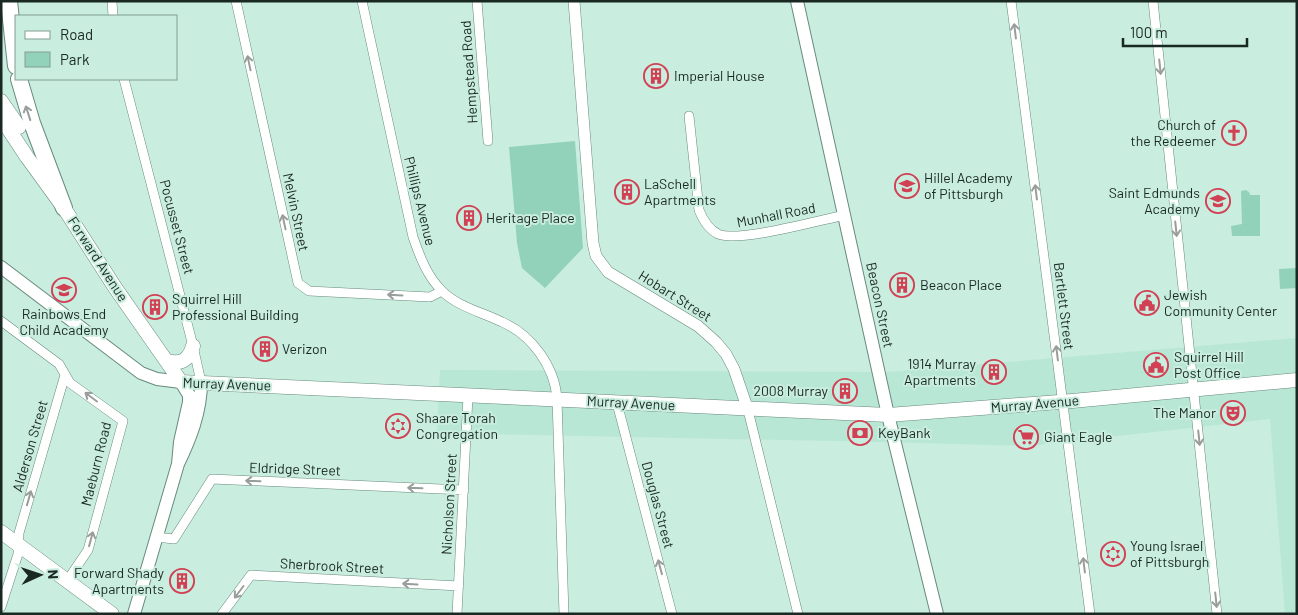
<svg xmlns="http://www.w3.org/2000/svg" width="1298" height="615" font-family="Barlow,sans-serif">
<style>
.built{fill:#b9e7d5}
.green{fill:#92d2bb}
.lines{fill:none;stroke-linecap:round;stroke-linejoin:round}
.minor-casing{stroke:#688a7d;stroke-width:10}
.tertiary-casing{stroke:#688a7d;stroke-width:12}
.secondary-casing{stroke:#688a7d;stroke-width:14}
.primary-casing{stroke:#688a7d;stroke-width:15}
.motorway-casing{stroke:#688a7d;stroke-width:18}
.minor{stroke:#fff;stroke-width:9}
.tertiary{stroke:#fff;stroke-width:11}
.secondary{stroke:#fff;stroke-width:12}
.primary{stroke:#fff;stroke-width:14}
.motorway{stroke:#fff;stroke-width:16}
.oneway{stroke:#989e9c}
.labels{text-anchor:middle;stroke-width:4;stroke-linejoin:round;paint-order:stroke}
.street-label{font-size:14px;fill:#1a2823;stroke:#c9eddf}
.poi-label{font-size:14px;fill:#1a2823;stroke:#c9eddf;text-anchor:start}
</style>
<rect width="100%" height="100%" fill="#c9eddf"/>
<path class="built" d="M 1297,338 L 1297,614 L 1285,614 L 1270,419 L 1029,446 L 881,442 L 437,433 L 440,370 L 888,372 Z"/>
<path class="green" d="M 575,141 L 583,248 L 545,288 L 522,268 L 517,243 L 509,147 Z
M 1246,190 L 1249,192 L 1250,195 L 1260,195 L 1260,236 L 1232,236 L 1231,226 L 1242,224 L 1241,191 Z
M 1297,268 L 1297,288 L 1280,289 L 1279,269 Z"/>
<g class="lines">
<defs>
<path id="minor" d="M 112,1 L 113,16
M 236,1 L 298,283 L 309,291 L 430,297 L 442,291
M 362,1 L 413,237 C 420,257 427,276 442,291 C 458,307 482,312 502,322 C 532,335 555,367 557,399 L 564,614
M 477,1 L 488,141
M 1011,1 L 1090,614
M 1153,1 L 1217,614
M 124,79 L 193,346 L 201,382
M 689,116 L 699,210 C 703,220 708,229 718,234 C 738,243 820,220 845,215
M 1,321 L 59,364 L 70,383 L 123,421 L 88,550 L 67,581
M 617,403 L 672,614
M 748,410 L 798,614
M 156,537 L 174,539 L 212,479 L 464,490
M 1,607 L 18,554 L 19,533 L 65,375
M 222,614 L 251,575 L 459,586
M 457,614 L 468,396"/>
<path id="tertiary" d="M 574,1 L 593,243 L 596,256 L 608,272 L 698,326 L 716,342 L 726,354 L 734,369 L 748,410"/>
<path id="secondary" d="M 797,1 L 888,415 L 937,614
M 1,267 L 141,373 L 157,379 L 181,382 L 189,395 L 189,402 L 180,442 L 178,464
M 134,614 L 178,464 C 190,439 201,412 201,382"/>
<path id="primary" d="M 1,101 L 19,127
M 1,118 L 27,157 L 64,208 L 114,286 L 181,382 L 888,415 L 1072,401 L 1297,380
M 167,361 C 181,365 189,360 193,346
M 1,532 L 112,614"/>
<path id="motorway" d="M 9,1 L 16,66
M 19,79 L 32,123 L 64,208"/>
</defs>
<use href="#minor" class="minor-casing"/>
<use href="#tertiary" class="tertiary-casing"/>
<use href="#secondary" class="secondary-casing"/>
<use href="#primary" class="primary-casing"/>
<use href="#motorway" class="motorway-casing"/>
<use href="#minor" class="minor"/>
<use href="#tertiary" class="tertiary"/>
<use href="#secondary" class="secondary"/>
<use href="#primary" class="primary"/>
<use href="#motorway" class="motorway"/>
</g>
<defs><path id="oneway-shaft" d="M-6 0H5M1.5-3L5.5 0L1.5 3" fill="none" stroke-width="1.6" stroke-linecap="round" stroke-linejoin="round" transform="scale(1.25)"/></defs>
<g class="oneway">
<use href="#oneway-shaft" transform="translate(1015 31) rotate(-97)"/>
<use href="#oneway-shaft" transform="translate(249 63) rotate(-102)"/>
<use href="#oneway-shaft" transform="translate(1160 67) rotate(84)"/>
<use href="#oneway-shaft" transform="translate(28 113) rotate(-108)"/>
<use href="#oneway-shaft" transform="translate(1036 192) rotate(-97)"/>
<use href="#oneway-shaft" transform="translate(284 222) rotate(-102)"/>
<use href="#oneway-shaft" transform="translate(1176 229) rotate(84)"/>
<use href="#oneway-shaft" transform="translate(395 295) rotate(-177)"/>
<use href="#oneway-shaft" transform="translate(1057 353) rotate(-97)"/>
<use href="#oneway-shaft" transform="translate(91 397) rotate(-143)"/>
<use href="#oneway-shaft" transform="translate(1199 438) rotate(84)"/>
<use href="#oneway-shaft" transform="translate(253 481) rotate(-178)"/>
<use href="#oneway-shaft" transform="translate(415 488) rotate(-178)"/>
<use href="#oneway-shaft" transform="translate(29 498) rotate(-74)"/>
<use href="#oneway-shaft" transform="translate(91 539) rotate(-75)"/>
<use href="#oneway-shaft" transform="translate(1084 565) rotate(-97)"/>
<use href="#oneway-shaft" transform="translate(660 567) rotate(-105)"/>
<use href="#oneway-shaft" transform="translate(410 584) rotate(-177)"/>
<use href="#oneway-shaft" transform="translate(239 592) rotate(127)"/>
<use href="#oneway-shaft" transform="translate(1216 600) rotate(84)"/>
</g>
<defs>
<symbol id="building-ring" viewBox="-11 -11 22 22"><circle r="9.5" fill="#c9eddf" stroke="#d14053" stroke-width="1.5"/><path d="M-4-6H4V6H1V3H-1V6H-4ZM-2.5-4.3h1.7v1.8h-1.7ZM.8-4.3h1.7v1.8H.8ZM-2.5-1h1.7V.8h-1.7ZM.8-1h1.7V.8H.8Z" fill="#d14053"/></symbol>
<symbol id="church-ring" viewBox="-11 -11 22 22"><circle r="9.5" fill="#c9eddf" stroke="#d14053" stroke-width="1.5"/><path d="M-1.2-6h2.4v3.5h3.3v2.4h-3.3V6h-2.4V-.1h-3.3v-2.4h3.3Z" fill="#d14053"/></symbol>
<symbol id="school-ring" viewBox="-11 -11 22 22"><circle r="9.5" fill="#c9eddf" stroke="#d14053" stroke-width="1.5"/><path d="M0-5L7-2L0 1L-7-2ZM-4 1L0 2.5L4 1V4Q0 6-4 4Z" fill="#d14053"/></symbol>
<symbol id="civic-ring" viewBox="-11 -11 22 22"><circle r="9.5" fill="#c9eddf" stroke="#d14053" stroke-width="1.5"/><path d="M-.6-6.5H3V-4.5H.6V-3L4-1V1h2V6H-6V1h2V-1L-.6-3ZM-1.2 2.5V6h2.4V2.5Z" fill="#d14053"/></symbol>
<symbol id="theatre-ring" viewBox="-11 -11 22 22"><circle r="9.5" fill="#c9eddf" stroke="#d14053" stroke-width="1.5"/><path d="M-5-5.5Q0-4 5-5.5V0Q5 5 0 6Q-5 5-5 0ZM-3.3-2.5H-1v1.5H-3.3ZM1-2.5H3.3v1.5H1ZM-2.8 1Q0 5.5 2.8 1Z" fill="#d14053"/></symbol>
<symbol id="synagogue-ring" viewBox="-11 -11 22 22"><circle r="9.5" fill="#c9eddf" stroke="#d14053" stroke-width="1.5"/><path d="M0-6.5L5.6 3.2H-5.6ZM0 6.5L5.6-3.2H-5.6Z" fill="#d14053"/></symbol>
<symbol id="bank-ring" viewBox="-11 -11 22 22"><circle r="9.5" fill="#c9eddf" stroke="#d14053" stroke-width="1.5"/><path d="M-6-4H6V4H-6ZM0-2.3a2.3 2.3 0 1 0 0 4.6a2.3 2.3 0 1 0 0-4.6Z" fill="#d14053"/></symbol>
<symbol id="supermarket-ring" viewBox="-11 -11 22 22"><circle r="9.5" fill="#c9eddf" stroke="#d14053" stroke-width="1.5"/><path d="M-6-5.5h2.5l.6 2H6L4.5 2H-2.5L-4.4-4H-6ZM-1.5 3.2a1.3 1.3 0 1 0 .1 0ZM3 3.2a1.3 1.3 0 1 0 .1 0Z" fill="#d14053"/></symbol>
</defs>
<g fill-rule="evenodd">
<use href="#building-ring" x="642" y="62" width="28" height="28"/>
<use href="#church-ring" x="1220" y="119" width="28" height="28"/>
<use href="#school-ring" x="893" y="172" width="28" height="28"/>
<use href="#building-ring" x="613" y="178" width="28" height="28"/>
<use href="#school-ring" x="1204" y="187" width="28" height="28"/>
<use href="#building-ring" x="455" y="204" width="28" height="28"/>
<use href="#building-ring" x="888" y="271" width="28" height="28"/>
<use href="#school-ring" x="50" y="276" width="28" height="28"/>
<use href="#civic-ring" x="1133" y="289" width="28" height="28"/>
<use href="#building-ring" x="141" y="293" width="28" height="28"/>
<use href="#building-ring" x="251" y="335" width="28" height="28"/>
<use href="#civic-ring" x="1142" y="351" width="28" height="28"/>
<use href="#building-ring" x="980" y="358" width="28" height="28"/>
<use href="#building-ring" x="831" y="377" width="28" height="28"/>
<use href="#theatre-ring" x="1219" y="399" width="28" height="28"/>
<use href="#synagogue-ring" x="384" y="412" width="28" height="28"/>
<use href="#bank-ring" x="846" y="419" width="28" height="28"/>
<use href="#supermarket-ring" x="1012" y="423" width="28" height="28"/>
<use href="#synagogue-ring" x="1099" y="540" width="28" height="28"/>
<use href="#building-ring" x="168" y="567" width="28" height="28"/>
</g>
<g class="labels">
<g class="street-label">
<text transform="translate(469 72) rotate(-94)" y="5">Hempstead Road</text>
<text transform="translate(420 201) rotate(76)" y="5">Phillips Avenue</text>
<text transform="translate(296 212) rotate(78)" y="5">Melvin Street</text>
<text transform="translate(776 215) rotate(-11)" y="5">Munhall Road</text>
<text transform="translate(177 227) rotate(75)" y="5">Pocusset Street</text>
<text transform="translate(98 259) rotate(57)" y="5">Forward Avenue</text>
<text transform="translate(675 296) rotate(32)" y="5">Hobart Street</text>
<text transform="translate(880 305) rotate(78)" y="5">Beacon Street</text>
<text transform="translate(1064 306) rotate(83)" y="5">Bartlett Street</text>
<text transform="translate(227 384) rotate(2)" y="5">Murray Avenue</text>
<text transform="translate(631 403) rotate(3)" y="5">Murray Avenue</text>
<text transform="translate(1035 404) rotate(-5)" y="5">Murray Avenue</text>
<text transform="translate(30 446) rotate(-74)" y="5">Alderson Street</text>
<text transform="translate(96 464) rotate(-76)" y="5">Maeburn Road</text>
<text transform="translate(295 469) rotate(2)" y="5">Eldridge Street</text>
<text transform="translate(449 504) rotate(-87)" y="5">Nicholson Street</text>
<text transform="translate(658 505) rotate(75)" y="5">Douglas Street</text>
<text transform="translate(332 566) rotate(3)" y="5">Sherbrook Street</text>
</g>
<g class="poi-label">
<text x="674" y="81">Imperial House</text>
<text x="1216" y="130" text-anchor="end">Church of<tspan x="1216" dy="16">the Redeemer</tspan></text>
<text x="924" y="183">Hillel Academy<tspan x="924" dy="16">of Pittsburgh</tspan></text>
<text x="644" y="189">LaSchell<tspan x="644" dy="16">Apartments</tspan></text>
<text x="1200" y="198" text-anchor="end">Saint Edmunds<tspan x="1200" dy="16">Academy</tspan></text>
<text x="486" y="223">Heritage Place</text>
<text x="920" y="290">Beacon Place</text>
<text x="1164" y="300">Jewish<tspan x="1164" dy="16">Community Center</tspan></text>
<text x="172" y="304">Squirrel Hill<tspan x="172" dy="16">Professional Building</tspan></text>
<text x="64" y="319" text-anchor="middle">Rainbows End<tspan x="64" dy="16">Child Academy</tspan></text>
<text x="282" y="354">Verizon</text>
<text x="1174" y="362">Squirrel Hill<tspan x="1174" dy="16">Post Office</tspan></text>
<text x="976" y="369" text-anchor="end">1914 Murray<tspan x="976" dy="16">Apartments</tspan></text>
<text x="828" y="396" text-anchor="end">2008 Murray</text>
<text x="1216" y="418" text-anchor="end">The Manor</text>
<text x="416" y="423">Shaare Torah<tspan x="416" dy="16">Congregation</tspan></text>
<text x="878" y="438">KeyBank</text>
<text x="1044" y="442">Giant Eagle</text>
<text x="1130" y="551">Young Israel<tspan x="1130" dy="16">of Pittsburgh</tspan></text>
<text x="164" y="578" text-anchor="end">Forward Shady<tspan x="164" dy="16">Apartments</tspan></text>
</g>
</g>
<rect width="1298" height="615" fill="none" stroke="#1a2823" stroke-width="5"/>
<rect x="15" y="15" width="162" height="65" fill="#c9eddf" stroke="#839e94"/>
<rect x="25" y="31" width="25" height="8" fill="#ffffff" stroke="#839e94"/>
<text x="60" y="40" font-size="15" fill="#1a2823">Road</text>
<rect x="25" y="52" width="25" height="15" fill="#92d2bb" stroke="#839e94"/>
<text x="60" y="65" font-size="15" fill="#1a2823">Park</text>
<g transform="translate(40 575) rotate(87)" stroke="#c9eddf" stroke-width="4" paint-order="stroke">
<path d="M0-4L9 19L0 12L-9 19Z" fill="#1a2823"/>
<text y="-8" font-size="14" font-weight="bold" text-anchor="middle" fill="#1a2823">N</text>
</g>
<path d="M1123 38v8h124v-8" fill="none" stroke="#1a2823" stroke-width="2.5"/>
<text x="1130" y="38" font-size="15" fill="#1a2823" stroke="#c9eddf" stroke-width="4" paint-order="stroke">100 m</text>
</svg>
